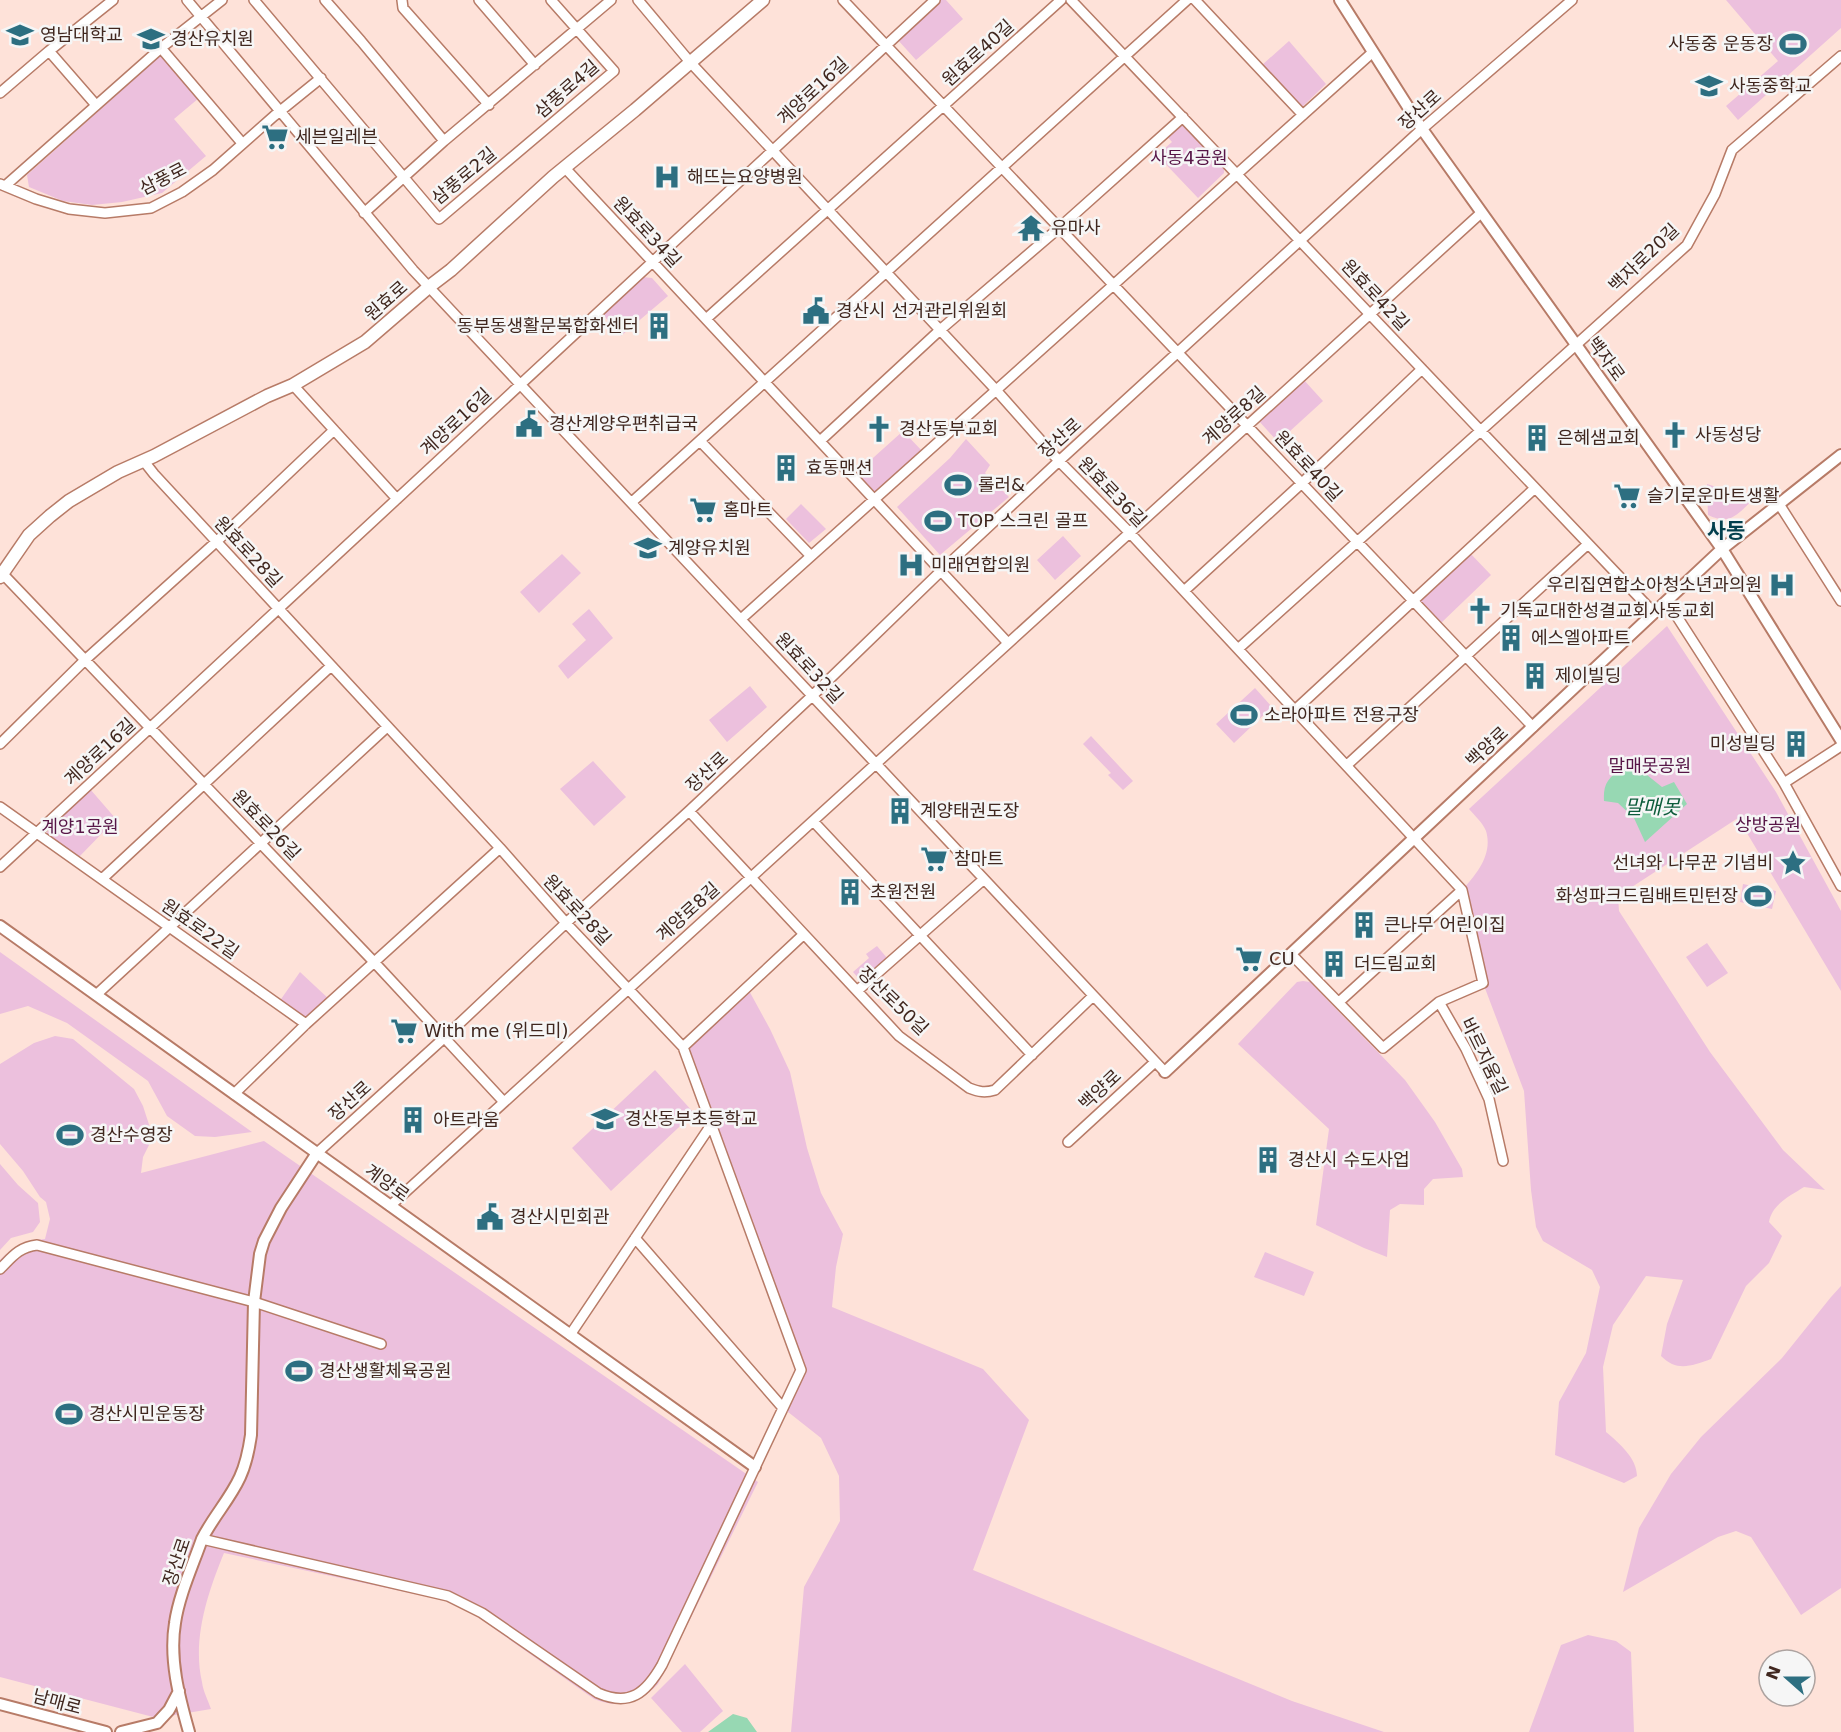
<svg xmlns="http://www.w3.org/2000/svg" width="1841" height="1732" font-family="'DejaVu Sans','Noto Sans KR',sans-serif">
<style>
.green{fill:#ecc0dd}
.water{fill:#97d8b3}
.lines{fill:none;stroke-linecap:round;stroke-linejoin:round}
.minor-casing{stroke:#b77b67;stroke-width:12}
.tertiary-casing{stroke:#b77b67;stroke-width:14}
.secondary-casing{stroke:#b77b67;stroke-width:15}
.minor{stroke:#fff;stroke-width:9}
.tertiary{stroke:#fff;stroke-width:10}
.secondary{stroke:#fff;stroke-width:12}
.labels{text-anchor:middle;stroke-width:5;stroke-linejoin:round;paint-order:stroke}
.poi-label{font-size:18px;fill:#40271f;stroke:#f6f6f6;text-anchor:start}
.street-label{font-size:18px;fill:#40271f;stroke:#f6f6f6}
.park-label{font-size:18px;fill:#571547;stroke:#f6f6f6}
.water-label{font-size:20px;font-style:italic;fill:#0d5c3b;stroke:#f6f6f6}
.quarter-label{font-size:21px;font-weight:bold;fill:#033f4d;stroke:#f6f6f6}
</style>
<rect width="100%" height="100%" fill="#fee2d9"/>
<path class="green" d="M 939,0 L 946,0 L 963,19 L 916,60 L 897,39 Z
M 1726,0 L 1841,0 L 1841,28 L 1738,120 L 1726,106 L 1778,61 Z
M 1289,41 L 1326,84 L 1301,108 L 1262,65 Z
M 160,56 L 199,98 L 174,119 L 206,156 L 162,193 L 122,202 L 92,205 L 63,201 L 29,187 L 27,175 Z
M 1183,119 L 1224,164 L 1224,173 L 1198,198 L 1157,155 L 1172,142 L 1165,134 Z
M 642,277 L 652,278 L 668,296 L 621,336 L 600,311 Z
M 1303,379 L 1323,401 L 1278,442 L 1258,420 Z
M 903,431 L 924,453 L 877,494 L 870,492 L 854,475 Z
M 966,439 L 990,465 L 985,473 L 1009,497 L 940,555 L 897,507 L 950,458 Z
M 1707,484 L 1754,499 C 1737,514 1731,526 1708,515 Z
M 801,504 L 826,529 L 809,543 L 786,519 Z
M 1063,536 L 1081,556 L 1055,580 L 1037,560 Z
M 1468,551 L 1491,575 L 1440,624 L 1416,601 Z
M 562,554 L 581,573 L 539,613 L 520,592 Z
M 589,609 L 613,638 L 568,679 L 558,666 L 586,640 L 572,624 Z
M 1667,626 L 1776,792 L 1841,911 L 1841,991 L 1738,818 L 1618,896 L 1619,911 L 1710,1052 L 1783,1150 L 1825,1190 L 1804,1187 C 1790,1196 1772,1204 1769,1222 L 1782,1236 L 1769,1263 L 1746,1286 L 1711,1359 C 1691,1366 1677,1372 1661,1356 L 1667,1324 L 1683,1280 L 1646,1276 L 1613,1325 L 1603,1367 L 1606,1432 C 1619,1443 1637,1458 1637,1476 L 1624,1483 L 1555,1455 L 1559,1402 L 1586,1353 L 1600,1287 L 1592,1270 L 1543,1241 L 1536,1227 L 1531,1190 L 1524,1091 L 1483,983 L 1462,890 C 1477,874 1493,854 1486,831 C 1483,823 1474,815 1469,809 Z
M 750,686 L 767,707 L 727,742 L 709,720 Z
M 1255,688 L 1272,707 L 1234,743 L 1216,724 Z
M 1091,736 L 1133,781 L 1123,790 L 1108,775 L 1111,773 L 1083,744 Z
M 593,761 L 626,797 L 594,826 L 560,789 Z
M 90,789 L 116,819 L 78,858 L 44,835 Z
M 1743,884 L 1776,891 L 1772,909 L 1740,902 Z
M 1707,943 L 1728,973 L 1707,987 L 1686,957 Z
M 877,946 L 887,958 L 861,981 L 853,972 L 869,958 L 866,954 Z
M 0,952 L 252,1132 L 215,1137 L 195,1136 L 167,1116 L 148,1081 L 67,1023 L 28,1006 L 0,1014 Z
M 300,972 L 330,1000 L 306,1022 L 279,1002 Z
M 1303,981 L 1310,982 L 1405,1080 L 1435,1122 L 1462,1169 L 1463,1177 L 1433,1179 L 1424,1189 L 1424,1205 L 1400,1204 L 1390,1210 L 1387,1257 L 1364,1248 L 1316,1225 L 1329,1129 L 1238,1044 L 1297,982 Z
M 747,987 L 770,1029 L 790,1072 L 807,1148 L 821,1193 L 843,1234 L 836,1267 L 832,1307 L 983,1369 L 1029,1420 L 973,1570 L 1292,1701 L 1384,1732 L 791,1732 L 804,1587 L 840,1521 L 839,1476 L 821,1438 L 783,1408 L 801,1370 L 683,1047 Z
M 55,1036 L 73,1039 L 134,1089 L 143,1106 L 153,1137 L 143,1157 L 141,1173 L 264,1141 L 758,1482 L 658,1684 C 639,1704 619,1709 594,1699 L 472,1613 L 443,1600 L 224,1553 C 208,1592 192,1639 202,1682 C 203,1691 208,1700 211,1709 L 157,1718 L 0,1677 L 0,1260 C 16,1245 22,1241 45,1239 L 50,1219 L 46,1202 L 40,1197 L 23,1171 L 0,1144 L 0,1064 L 34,1043 Z
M 655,1070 L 694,1113 L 611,1191 L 572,1148 Z
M 0,1164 L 18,1185 L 38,1203 L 40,1222 L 33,1232 L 11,1238 L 0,1250 Z
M 1265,1252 L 1314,1272 L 1304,1296 L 1254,1277 Z
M 1841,1286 L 1841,1588 L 1801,1615 L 1751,1537 L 1736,1531 L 1718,1537 L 1623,1592 L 1639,1528 L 1671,1474 L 1701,1437 L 1782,1358 L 1831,1297 Z
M 1588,1635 L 1616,1641 L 1631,1652 L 1634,1732 L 1529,1732 L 1561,1645 Z
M 685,1664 L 723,1711 L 700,1732 L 682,1732 L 651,1698 Z"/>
<path class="water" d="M 1622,768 L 1642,771 L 1662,787 L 1674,782 L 1687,804 L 1645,842 L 1634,818 L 1618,803 L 1604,801 C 1603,784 1608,778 1622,768 Z
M 733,1714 L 747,1718 L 757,1732 L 708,1732 Z"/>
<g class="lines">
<defs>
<path id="minor" d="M 187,0 L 413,270 L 1165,1072
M 254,0 L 439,219 L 614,71 L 551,0
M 325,0 L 361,41 L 444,141
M 402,0 L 403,8 L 489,105
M 479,0 L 535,65
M 638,0 L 690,62 L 996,390 L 1059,461 L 1130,533 L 1462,890 L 1483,983 L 1439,1002 L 1383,1048 L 1291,954
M 843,0 L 1533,727
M 1071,0 L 1654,613
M 1195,0 L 1303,115
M 161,48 L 242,143
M 49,51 L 96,105
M 0,93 L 49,51 L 113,0
M 565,168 L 1008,643
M 0,184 L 36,199 L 69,209 L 105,213 L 151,208 L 182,192 L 213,170 L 274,116 L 321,78
M 5,186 L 161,48 L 222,0
M 364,213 L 444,141 L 611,0
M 706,319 L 1061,0
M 293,385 L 397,499
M 700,441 L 811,556
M 820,441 L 940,330 L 1059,228 L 1183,117
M 143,460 L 154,474 L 500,848 L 566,923 L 683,1047 L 801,1370 L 662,1665 C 646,1693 630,1707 598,1693 L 482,1613 L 448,1596 L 202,1539
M 632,502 L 1187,0
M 1779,504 L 1841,601
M 0,571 L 375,963 L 504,1102
M 1184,591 L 1302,483 L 1422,369
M 1667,601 L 1784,783 L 1841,886
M 741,619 L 1373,52
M 1238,649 L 1687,245 L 1715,194 L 1732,150 L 1841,56
M 1295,710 L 1535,488
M 0,744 L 85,660 L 216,542 L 334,430
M 1347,765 L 1588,544
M 1784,783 L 1841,746
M 0,807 L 306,1024
M 689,811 L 899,1036 L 969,1088 C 979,1092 985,1093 995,1090 L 1093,996
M 813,821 L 1032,1055
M 0,867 L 935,0
M 102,879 L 331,666
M 857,991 L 984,879
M 96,995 L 387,727
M 1339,1002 L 1462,890
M 1439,1002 L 1466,1049 L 1489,1099 L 1503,1161
M 683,1047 L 804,934
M 234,1094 L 306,1024 L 500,848
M 1068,1142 L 1155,1062
M 317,1153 L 444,1038 L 566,923 L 689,811 L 812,696 L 941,571 L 1059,461 L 1422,129 L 1572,0
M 390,1206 L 1481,213
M 635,1238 L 783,1408
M 0,1269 C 12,1257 19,1247 37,1245 L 254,1302 L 381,1344
M 570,1335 L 711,1125"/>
<path id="tertiary" d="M 1340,0 L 1422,129 L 1722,549 L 1841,740
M 0,926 L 755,1467
M 1165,1072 L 1722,549 L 1841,455
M 0,1704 L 106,1732
M 121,1732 L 157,1723 L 169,1710 L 179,1691
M 189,1732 C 179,1697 169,1659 175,1623 C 179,1595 193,1565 202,1539 C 213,1517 230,1499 240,1477 C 246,1464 249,1449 251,1435 L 254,1302 L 260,1254 L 264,1241 L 281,1208 L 317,1153"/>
<path id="secondary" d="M 0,577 L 29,535 L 50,516 L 69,501 L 118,472 L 154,456 L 267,396 L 293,385 L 365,342 L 430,286 L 451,270 L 553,177 L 635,110 L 763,0"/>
</defs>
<use href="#minor" class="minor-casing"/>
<use href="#tertiary" class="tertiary-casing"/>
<use href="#secondary" class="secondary-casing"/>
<use href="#minor" class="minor"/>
<use href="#tertiary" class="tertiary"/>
<use href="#secondary" class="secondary"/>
</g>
<defs>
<symbol id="university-bare" viewBox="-9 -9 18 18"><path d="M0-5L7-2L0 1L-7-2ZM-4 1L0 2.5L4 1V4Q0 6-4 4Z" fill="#2d6f81" stroke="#f6f6f6" stroke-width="2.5" paint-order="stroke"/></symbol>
<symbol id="school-bare" viewBox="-9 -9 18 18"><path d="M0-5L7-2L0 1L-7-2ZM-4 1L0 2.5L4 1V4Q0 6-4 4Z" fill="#2d6f81" stroke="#f6f6f6" stroke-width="2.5" paint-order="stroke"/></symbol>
<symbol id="stadium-bare" viewBox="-9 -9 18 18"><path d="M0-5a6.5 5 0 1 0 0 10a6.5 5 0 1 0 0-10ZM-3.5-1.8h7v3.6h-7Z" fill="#2d6f81" stroke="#f6f6f6" stroke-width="2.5" paint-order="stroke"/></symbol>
<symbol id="supermarket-bare" viewBox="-9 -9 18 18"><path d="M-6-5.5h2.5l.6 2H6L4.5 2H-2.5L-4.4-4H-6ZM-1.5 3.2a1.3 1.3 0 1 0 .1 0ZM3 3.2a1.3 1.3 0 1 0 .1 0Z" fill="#2d6f81" stroke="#f6f6f6" stroke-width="2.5" paint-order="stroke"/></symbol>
<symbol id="hospital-bare" viewBox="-9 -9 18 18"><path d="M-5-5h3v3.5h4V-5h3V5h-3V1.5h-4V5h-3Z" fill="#2d6f81" stroke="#f6f6f6" stroke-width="2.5" paint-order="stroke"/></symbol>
<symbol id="temple-bare" viewBox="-9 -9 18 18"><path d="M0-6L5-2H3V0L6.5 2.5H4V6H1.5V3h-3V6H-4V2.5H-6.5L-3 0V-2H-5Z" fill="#2d6f81" stroke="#f6f6f6" stroke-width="2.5" paint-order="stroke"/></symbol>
<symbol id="civic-bare" viewBox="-9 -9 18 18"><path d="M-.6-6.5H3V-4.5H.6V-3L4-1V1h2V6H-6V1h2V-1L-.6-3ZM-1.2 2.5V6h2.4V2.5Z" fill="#2d6f81" stroke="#f6f6f6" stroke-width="2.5" paint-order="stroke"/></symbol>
<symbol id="building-bare" viewBox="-9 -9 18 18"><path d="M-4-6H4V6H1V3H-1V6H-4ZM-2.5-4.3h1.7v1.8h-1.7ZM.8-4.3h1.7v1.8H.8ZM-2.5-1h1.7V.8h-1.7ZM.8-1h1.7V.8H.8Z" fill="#2d6f81" stroke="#f6f6f6" stroke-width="2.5" paint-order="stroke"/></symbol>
<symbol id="church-bare" viewBox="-9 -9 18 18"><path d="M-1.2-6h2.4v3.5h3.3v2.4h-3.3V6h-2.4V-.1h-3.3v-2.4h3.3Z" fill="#2d6f81" stroke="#f6f6f6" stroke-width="2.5" paint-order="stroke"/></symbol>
<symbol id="sight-bare" viewBox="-9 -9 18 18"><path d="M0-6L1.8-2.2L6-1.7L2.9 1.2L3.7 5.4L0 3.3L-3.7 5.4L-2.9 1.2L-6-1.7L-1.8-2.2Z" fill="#2d6f81" stroke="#f6f6f6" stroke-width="2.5" paint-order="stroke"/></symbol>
</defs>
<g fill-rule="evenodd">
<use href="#university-bare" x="1" y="16" width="38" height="38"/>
<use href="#school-bare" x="132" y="20" width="38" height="38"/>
<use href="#stadium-bare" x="1774" y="25" width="38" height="38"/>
<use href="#school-bare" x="1690" y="67" width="38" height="38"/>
<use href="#supermarket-bare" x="256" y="118" width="38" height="38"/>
<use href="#hospital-bare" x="648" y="158" width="38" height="38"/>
<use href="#temple-bare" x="1012" y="209" width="38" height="38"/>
<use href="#civic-bare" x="797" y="292" width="38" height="38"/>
<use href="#building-bare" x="640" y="307" width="38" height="38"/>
<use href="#civic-bare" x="510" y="405" width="38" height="38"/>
<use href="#church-bare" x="860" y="410" width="38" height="38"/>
<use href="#church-bare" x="1656" y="416" width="38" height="38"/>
<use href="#building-bare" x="1518" y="419" width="38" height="38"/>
<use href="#building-bare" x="767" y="449" width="38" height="38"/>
<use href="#stadium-bare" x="939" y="466" width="38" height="38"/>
<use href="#supermarket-bare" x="1608" y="477" width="38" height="38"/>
<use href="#supermarket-bare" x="684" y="491" width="38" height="38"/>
<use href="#stadium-bare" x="919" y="502" width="38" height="38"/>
<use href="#school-bare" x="629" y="529" width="38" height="38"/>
<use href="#hospital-bare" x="892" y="546" width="38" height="38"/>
<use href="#hospital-bare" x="1763" y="566" width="38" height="38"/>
<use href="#church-bare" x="1461" y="592" width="38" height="38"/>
<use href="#building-bare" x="1492" y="619" width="38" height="38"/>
<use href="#building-bare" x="1516" y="657" width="38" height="38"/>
<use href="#stadium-bare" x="1225" y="696" width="38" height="38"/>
<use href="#building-bare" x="1777" y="725" width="38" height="38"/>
<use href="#building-bare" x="881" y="792" width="38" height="38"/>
<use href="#supermarket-bare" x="915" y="840" width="38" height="38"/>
<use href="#sight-bare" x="1774" y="844" width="38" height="38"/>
<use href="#building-bare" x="831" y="873" width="38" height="38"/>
<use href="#stadium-bare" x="1739" y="877" width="38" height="38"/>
<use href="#building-bare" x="1345" y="906" width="38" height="38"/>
<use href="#supermarket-bare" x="1230" y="940" width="38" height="38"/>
<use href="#building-bare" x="1315" y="945" width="38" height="38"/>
<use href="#supermarket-bare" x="385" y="1012" width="38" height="38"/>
<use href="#school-bare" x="586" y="1100" width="38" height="38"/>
<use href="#building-bare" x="394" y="1101" width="38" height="38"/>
<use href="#stadium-bare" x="51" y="1116" width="38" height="38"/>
<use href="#building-bare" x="1249" y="1141" width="38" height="38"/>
<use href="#civic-bare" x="471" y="1198" width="38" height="38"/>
<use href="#stadium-bare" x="280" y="1352" width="38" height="38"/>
<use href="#stadium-bare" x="50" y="1395" width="38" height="38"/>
</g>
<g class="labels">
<g class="poi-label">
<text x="40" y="41">영남대학교</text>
<text x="171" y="45">경산유치원</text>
<text x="1773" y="50" text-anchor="end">사동중 운동장</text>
<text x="1729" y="92">사동중학교</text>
<text x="295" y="143">세븐일레븐</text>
<text x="687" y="183">해뜨는요양병원</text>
<text x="1051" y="234">유마사</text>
<text x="836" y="317">경산시 선거관리위원회</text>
<text x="639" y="332" text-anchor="end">동부동생활문복합화센터</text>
<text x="549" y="430">경산계양우편취급국</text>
<text x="899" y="435">경산동부교회</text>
<text x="1695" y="441">사동성당</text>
<text x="1557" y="444">은혜샘교회</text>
<text x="806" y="474">효동맨션</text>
<text x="978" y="491">롤러&amp;</text>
<text x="1647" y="502">슬기로운마트생활</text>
<text x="723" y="516">홈마트</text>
<text x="958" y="527">TOP 스크린 골프</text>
<text x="668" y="554">계양유치원</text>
<text x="931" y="571">미래연합의원</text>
<text x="1762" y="591" text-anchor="end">우리집연합소아청소년과의원</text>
<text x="1500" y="617">기독교대한성결교회사동교회</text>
<text x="1531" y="644">에스엘아파트</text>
<text x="1555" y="682">제이빌딩</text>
<text x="1264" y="721">소라아파트 전용구장</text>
<text x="1776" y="750" text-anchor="end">미성빌딩</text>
<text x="920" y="817">계양태권도장</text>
<text x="954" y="865">참마트</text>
<text x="1773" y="869" text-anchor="end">선녀와 나무꾼 기념비</text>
<text x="870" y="898">초원전원</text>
<text x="1738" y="902" text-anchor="end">화성파크드림배트민턴장</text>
<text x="1384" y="931">큰나무 어린이집</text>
<text x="1269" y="965">CU</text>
<text x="1354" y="970">더드림교회</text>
<text x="424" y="1037">With me (위드미)</text>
<text x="625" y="1125">경산동부초등학교</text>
<text x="433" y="1126">아트라움</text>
<text x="90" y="1141">경산수영장</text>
<text x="1288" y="1166">경산시 수도사업</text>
<text x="510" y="1223">경산시민회관</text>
<text x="319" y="1377">경산생활체육공원</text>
<text x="89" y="1420">경산시민운동장</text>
</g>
<g class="street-label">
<text transform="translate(978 53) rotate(-42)" y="6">원효로40길</text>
<text transform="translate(567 89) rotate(-41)" y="6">삼풍로4길</text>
<text transform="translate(813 91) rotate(-43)" y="6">계양로16길</text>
<text transform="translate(1420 110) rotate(-42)" y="6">장산로</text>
<text transform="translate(464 176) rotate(-40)" y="6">삼풍로2길</text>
<text transform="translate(163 179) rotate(-27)" y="6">삼풍로</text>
<text transform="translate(647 232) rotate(47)" y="6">원효로34길</text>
<text transform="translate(1644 258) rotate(-44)" y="6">백자로20길</text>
<text transform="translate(1375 295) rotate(47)" y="6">원효로42길</text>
<text transform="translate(386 301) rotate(-41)" y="6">원효로</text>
<text transform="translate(1606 359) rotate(54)" y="6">백자로</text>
<text transform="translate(1234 416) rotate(-42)" y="6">계양로8길</text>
<text transform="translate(456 422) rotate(-43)" y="6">계양로16길</text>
<text transform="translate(1060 438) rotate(-42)" y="6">장산로</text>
<text transform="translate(1308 466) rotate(47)" y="6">원효로40길</text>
<text transform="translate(1112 492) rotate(46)" y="6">원효로36길</text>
<text transform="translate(248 552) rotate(47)" y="6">원효로28길</text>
<text transform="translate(809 668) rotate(47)" y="6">원효로32길</text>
<text transform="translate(1487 747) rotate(-43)" y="6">백양로</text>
<text transform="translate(100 752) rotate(-43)" y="6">계양로16길</text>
<text transform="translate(707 772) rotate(-43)" y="6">장산로</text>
<text transform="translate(266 825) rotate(46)" y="6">원효로26길</text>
<text transform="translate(577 910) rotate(47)" y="6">원효로28길</text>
<text transform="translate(688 912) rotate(-42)" y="6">계양로8길</text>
<text transform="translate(200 929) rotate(35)" y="6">원효로22길</text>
<text transform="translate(893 1001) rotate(44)" y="6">장산로50길</text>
<text transform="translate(1484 1056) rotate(64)" y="6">바르지움길</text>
<text transform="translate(1100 1090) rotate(-43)" y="6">백양로</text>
<text transform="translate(350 1101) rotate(-42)" y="6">장산로</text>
<text transform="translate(387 1183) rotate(36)" y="6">계양로</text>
<text transform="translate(177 1562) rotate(-71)" y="6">장산로</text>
<text transform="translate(57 1702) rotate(15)" y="6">남매로</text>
</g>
<g class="park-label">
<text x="1189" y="164">사동4공원</text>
<text x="1650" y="772">말매못공원</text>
<text x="1768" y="831">상방공원</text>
<text x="80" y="833">계양1공원</text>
</g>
<g class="water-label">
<text x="1652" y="814">말매못</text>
</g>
<g class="quarter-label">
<text x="1726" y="538">사동</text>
</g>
</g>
<g transform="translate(1787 1678) rotate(291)"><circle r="28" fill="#f6f6f6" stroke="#ada3a0" stroke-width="1.5"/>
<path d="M0-4.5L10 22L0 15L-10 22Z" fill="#2d6f81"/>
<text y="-9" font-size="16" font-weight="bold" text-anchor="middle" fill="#40271f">N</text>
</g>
</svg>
